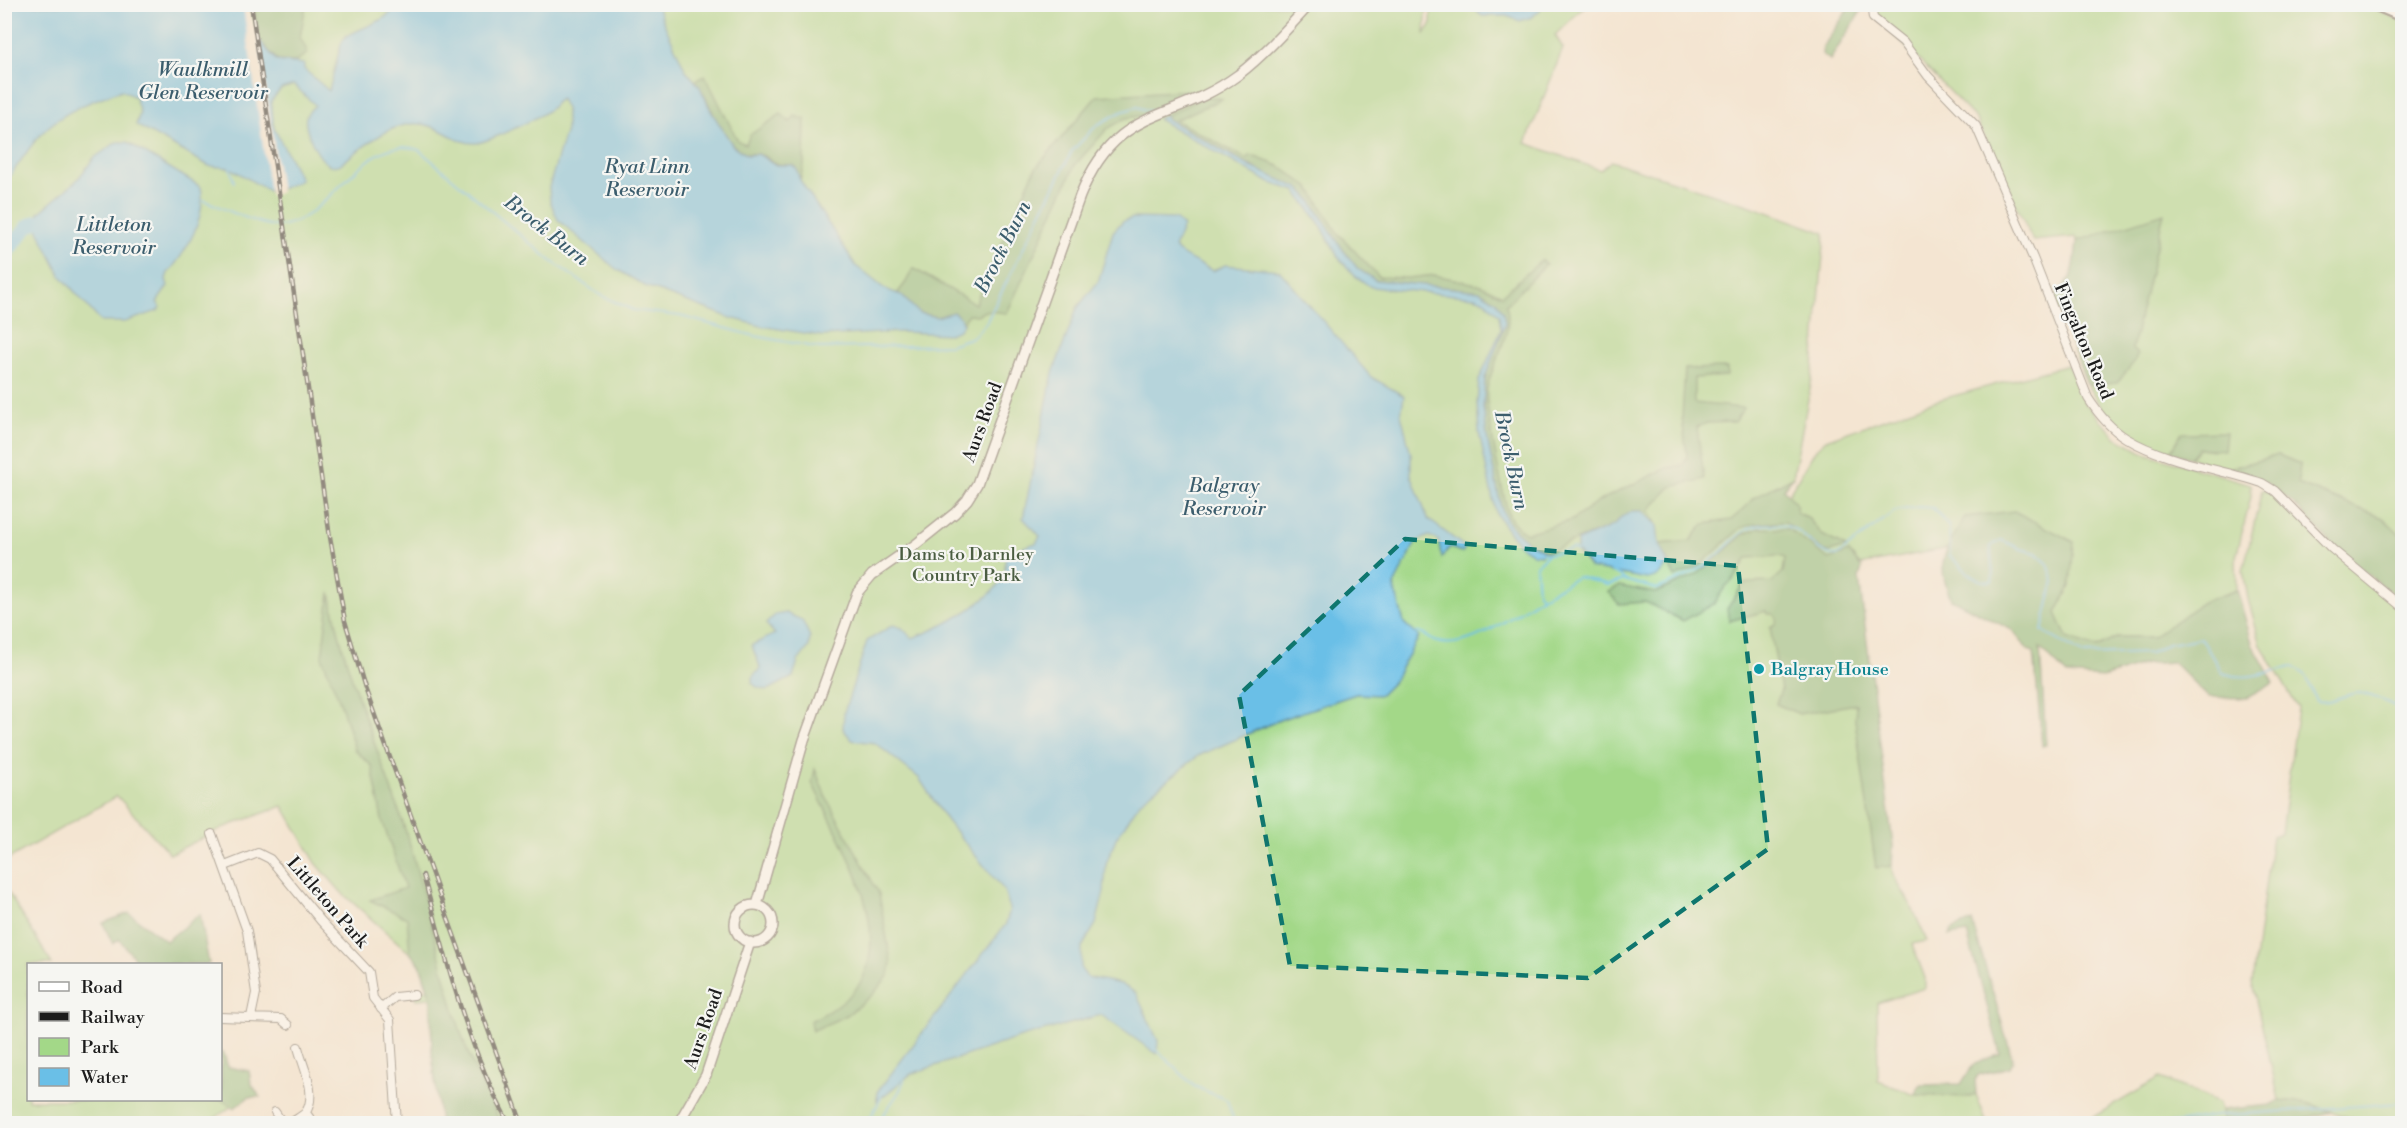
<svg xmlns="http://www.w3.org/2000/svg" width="2407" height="1128" font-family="'Libre Bodoni',serif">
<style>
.green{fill:#a3d888;stroke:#607a52;stroke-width:1.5}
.forest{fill:#82b874;stroke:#4f6a48;stroke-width:1.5}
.water{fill:#6abfe7;stroke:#436e82;stroke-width:1.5}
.pier{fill:#f4e5d2}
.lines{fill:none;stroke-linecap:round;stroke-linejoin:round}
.stream{stroke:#6abfe7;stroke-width:2}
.river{stroke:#6abfe7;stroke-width:14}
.minor-casing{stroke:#68625c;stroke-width:10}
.tertiary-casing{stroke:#68625c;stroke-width:12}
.secondary-casing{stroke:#68625c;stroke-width:14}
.minor{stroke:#fff;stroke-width:8}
.tertiary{stroke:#fff;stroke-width:9}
.secondary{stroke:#fff;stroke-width:10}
.rail-casing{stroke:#1c1c1c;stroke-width:4.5}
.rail{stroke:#f6f6f2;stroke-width:2;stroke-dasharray:7;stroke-linecap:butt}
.marked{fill:none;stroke:#0f766e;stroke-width:4.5;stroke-dasharray:12 8;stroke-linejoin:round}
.culture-dot{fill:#0f9aa8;stroke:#f6f6f2;stroke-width:2}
.labels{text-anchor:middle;stroke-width:4.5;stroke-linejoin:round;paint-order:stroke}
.street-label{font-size:18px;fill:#1c1c1c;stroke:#f6f6f2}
.park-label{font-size:18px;fill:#4b5e42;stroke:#f6f6f2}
.culture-label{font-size:18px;fill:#0d838f;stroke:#f6f6f2;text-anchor:start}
.water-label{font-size:20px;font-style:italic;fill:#3b5d6d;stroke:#f6f6f2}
</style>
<rect width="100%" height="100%" fill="#f6f6f2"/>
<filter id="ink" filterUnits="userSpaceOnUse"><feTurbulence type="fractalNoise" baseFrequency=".0167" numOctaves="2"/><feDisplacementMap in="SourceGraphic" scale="12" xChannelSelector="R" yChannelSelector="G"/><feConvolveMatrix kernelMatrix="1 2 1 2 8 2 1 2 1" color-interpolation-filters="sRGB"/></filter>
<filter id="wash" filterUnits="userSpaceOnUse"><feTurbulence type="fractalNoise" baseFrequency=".008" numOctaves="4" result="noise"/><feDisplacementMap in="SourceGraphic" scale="24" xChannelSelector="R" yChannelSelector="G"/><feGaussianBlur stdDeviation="1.35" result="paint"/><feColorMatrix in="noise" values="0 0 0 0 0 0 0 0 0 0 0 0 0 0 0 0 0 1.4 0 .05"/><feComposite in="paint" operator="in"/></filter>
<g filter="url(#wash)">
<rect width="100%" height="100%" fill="#f4e5d2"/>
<path class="green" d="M 2364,4 L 2402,21 L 2402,536 L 2383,518 L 2297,484 L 2300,464 L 2278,455 L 2227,469 L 2190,458 L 2199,448 L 2213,450 L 2182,433 L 2171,452 L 2139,441 L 2121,427 L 2104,412 L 2087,385 L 2117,383 L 2134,341 L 2081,239 L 2077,241 L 2076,237 L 2033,241 L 1976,119 L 1876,16 L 1874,5 Z
M 4,5 L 1427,5 L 1425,33 L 1431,25 L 1431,5 L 1586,5 L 1555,35 L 1563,48 L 1526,143 L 1600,170 L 1611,161 L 1748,205 L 1825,233 L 1812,379 L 1793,477 L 1773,501 L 1830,552 L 1845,547 L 1822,535 L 1807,517 L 1797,513 L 1796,503 L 1788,495 L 1816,449 L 1826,440 L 1931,402 L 2068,365 L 2084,402 L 2116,437 L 2144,453 L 2251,484 L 2251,497 L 2236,557 L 2237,590 L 2203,602 L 2153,637 L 2119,637 L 2096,648 L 2067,638 L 2056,613 L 2070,586 L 1965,517 L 1948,548 L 1860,565 L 1849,552 L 1893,875 L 1911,905 L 1927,941 L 1912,944 L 1925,978 L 1925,988 L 1877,1003 L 1878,1081 L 1915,1095 L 1970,1097 L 1976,1094 L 1987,1123 L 440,1123 L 432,1052 L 431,998 L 416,999 L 416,991 L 428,989 L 420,964 L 412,955 L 342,893 L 316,863 L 283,806 L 225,827 L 170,854 L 117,796 L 5,861 Z
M 2262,490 L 2270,492 L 2402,608 L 2402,1120 L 2361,1122 L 2308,1103 L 2279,1100 L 2252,983 L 2272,836 L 2281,833 L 2298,708 L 2261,645 L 2248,599 L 2243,571 Z
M 5,887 L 52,964 L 28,964 L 28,1100 L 220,1100 L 221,1079 L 234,1108 L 232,1106 L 208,1123 L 5,1123 Z
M 2160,1078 L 2219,1102 L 2223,1122 L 2294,1123 L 2081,1124 Z"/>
<path class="forest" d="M 254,5 L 306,5 L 300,37 L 308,53 L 295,62 L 278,61 L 259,40 Z
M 1851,5 L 1865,5 L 1830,60 L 1822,54 L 1823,47 Z
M 705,75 L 738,141 L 746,144 L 750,135 L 781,114 L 790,122 L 795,116 L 805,119 L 804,165 L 800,180 L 796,168 L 792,165 C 768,166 774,158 758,154 C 753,153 749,155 744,153 C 717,140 713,102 695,81 Z
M 1189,90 L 1189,95 L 1147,115 L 1126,118 L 1107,129 L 1075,165 L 1007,313 L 985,311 L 977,315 L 968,314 L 963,324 L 960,318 L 953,312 L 937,317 L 919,313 L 897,294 L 906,282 L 913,268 L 975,304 L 1035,169 L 1097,96 Z
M 1214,97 L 1222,99 L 1175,120 L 1247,159 L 1250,155 L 1279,166 L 1310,188 L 1337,232 L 1379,277 L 1408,278 L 1435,275 L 1481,285 L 1502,295 L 1542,260 L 1546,264 L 1506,305 C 1515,332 1492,362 1487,389 C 1484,400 1504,504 1510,517 C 1514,524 1519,529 1526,533 L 1572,520 L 1601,500 L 1667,468 L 1683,465 L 1687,456 L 1682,418 L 1685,369 L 1727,368 L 1727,376 L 1694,378 L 1694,403 L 1744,408 L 1734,422 L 1707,423 L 1697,427 L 1704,479 L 1671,487 L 1649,510 L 1657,525 L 1642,511 L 1621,517 L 1615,525 L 1547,552 C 1531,546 1516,535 1507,521 C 1493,496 1480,409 1485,380 C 1487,361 1500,342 1505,323 L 1496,301 L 1480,291 L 1375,280 L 1358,269 L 1343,250 L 1310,199 L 1167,119 L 1166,115 L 1201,98 Z
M 2164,213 L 2132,349 L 2137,354 L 2135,361 L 2117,383 L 2087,385 L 2053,298 C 2075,276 2074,272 2077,241 Z
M 2226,432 L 2224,450 L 2199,448 L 2190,458 L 2171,452 L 2182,433 Z
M 2278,455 L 2300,464 L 2298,484 L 2383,518 L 2402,536 L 2402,602 L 2337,549 L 2292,502 L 2265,482 L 2227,469 Z
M 1793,477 L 1783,489 L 1796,503 L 1797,513 L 1807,517 L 1822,535 L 1846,547 L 1830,552 L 1824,551 L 1785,522 L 1755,524 L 1741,528 L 1698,567 L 1675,577 L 1659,544 L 1690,541 L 1704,524 L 1731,520 L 1746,507 L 1753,498 Z
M 2014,511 L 2074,542 L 2070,586 L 2056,613 L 2067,638 L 2096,648 L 2118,637 L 2153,637 L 2203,602 L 2237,590 L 2252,643 L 2274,683 L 2247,698 L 2208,697 L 2173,662 L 2145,664 L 2103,678 L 2067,675 L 2040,648 L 2046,745 L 2042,746 L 2034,652 L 2028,650 L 2012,630 L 1951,599 C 1934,559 1946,552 1965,517 Z
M 1759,528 L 1788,529 L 1829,559 L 1849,552 L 1862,568 L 1859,578 L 1893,845 L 1892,866 L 1876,868 L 1855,720 L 1856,704 L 1799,714 L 1776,704 L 1781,690 L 1770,627 L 1775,624 L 1777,619 L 1773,614 L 1767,614 L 1766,611 L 1729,621 L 1727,609 L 1744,583 L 1772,582 L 1783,572 L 1785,558 L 1779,556 L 1747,558 L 1736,577 L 1725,587 L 1714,604 L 1683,621 L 1645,602 L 1619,604 L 1608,592 L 1619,586 L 1655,593 L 1696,575 L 1744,534 Z
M 330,592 C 344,673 378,748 404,826 C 425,891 438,958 458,1023 C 468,1058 485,1091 501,1123 L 440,1123 L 432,1052 L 431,998 L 420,964 L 410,953 L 407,918 L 370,900 L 405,888 L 382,820 L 372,766 L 355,750 L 340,702 L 322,657 Z
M 815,769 L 826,797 L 879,894 L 891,962 L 889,975 L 873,994 L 847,1015 L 812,1031 L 810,1021 C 829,1012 853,998 863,978 C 891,919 837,835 812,783 Z
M 129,913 L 166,941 L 200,914 L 209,964 L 139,964 L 119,939 L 113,944 L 103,923 Z
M 1972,921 L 2013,1061 L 2010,1067 L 1978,1075 L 1975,1080 L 1976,1094 L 1970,1097 L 1915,1095 L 1920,1085 L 1961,1084 L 1973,1065 L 2000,1053 L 1967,933 L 1949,936 L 1952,930 Z
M 221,1052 L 224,1054 L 228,1067 L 249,1071 L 251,1083 L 260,1097 L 249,1097 L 234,1108 L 221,1099 Z
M 2279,1100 L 2308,1103 L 2331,1112 L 2303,1119 L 2301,1123 L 2223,1122 L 2222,1110 L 2270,1105 Z"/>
<path class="water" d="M 5,5 L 244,5 L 256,36 L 277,61 L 304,64 L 304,69 L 329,91 L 341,44 L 346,36 L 381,20 L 401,5 L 657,5 L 662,19 L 685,69 L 700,87 L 711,111 L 733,146 L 747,155 L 758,154 L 776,165 L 792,165 L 796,168 L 800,180 L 856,266 L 885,289 L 901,295 L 919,313 L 937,317 L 953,312 L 961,318 L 963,324 L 959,330 L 949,334 L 902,332 L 822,336 L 761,326 L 731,318 L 645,286 L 616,269 L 558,220 L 550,201 L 549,187 L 566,130 L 566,109 L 561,99 C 555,102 555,104 551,108 C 541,117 488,142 476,143 C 460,144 447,132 433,127 C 397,113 365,147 339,165 C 336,165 332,166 329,165 C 318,159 303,129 306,117 C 307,112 312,109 315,105 L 294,85 L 281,89 L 271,101 L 274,128 L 301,180 L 272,193 L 230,168 L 209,166 L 136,125 L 140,113 L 135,97 L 122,90 C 93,100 61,112 40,135 C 27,150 16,168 5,184 Z
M 1470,5 L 1540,5 L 1541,9 L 1532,17 L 1520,21 L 1506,16 L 1482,16 Z
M 1166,115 L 1167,119 L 1251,167 L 1299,188 L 1310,199 L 1343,250 L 1358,269 L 1375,280 L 1480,291 L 1496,301 L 1503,312 L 1505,323 L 1485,378 L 1483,407 L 1488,442 L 1501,507 L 1508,523 L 1528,543 L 1543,550 L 1541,555 L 1533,554 L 1522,547 L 1509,532 L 1497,515 L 1494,505 L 1479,433 L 1477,403 L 1479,380 L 1501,330 L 1499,315 L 1485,301 L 1475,297 L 1371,287 L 1355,276 L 1338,257 L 1322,227 L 1296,191 L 1268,182 L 1158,119 Z
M 117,142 L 127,142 L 193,182 L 201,187 C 207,217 187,251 168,273 L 166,279 L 168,286 L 157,302 L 160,307 L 158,311 L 125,322 L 101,322 L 61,276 L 40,234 L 37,222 L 39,213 L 77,180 L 94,158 Z
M 1133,218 L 1175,219 L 1183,226 L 1174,248 C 1185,259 1200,263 1213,271 L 1225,265 L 1279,270 L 1371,377 L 1404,396 L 1401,414 L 1411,454 L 1411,475 L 1428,519 L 1465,547 L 1462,553 L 1450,547 L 1442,558 L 1438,540 L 1429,536 L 1416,542 L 1394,585 L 1404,623 L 1419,637 L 1393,682 L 1380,695 L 1356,694 L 1282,719 L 1198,756 L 1141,801 L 1116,838 L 1106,864 L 1104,892 L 1096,924 L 1082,947 L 1081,969 L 1087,977 L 1121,984 L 1136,993 L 1158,1041 L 1157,1054 L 1101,1015 L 1021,1037 L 911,1074 L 877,1101 L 877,1092 L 1006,924 L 1010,909 L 1004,890 L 947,821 L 919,778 L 875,743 L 852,740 L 843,729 L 844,713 L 867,641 L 893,625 L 902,628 L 912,638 C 937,630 996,600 1004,574 C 1007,566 1002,563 1008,552 L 1036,543 L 1040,536 L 1023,518 L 1053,373 L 1077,308 L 1098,282 L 1113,232 L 1123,221 Z
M 1633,511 L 1642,511 L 1657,525 L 1659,544 L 1668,564 L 1658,576 L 1647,579 L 1590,568 L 1577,551 L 1577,541 L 1615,525 L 1621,517 Z
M 786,613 L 802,620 L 810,637 L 809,647 L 798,661 L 793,677 L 768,690 L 757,687 L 752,683 L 753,676 L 760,669 C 759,660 754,654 752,645 L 775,634 L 766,624 L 775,615 Z"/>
<path class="pier" d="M 247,4 L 258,34 L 281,192 L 272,196 L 270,196 L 243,5 Z"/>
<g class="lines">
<path class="stream" d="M 230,168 L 234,182
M 203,200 C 221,207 260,226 277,226 C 330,224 363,129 419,150 L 550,260 L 600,295 L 633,310 L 680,316 L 755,336 L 820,348 L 950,345 L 973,337 L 986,323 L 1072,151 L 1097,125 L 1121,112 L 1137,107 L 1155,113
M 1541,552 L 1548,554 L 1536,565 L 1538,593 L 1542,597 L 1578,577 L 1608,585 L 1624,580 L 1657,589 C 1671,583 1686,577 1699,569 C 1734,549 1736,517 1786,526 C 1805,530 1815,554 1837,556 L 1895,511 L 1919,507 L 1933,508 L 1949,527 L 1950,556 C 1962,566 1976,585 1992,581 C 1995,571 1989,558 1991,546 L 2001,540 L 2021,549 L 2036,553 L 2048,564 L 2054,581 L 2042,631 L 2084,655 L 2150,653 L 2168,644 L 2201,638 L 2222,673 C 2250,682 2266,671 2293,667 L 2306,675 L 2316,701 C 2332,704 2343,694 2358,693 C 2367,692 2392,705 2402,709
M 1548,554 L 1573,549 L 1577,551
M 1611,571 L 1621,576 L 1624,580
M 1417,633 L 1423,633 C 1452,665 1514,615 1542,597
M 1157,1050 L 1194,1086 L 1227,1100 L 1235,1124
M 867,1124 L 881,1098
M 877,1124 L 899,1092 L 904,1080
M 2170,1124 L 2215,1116 L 2402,1103"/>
<path class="river" d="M 4,256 L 28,226 L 37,222"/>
</g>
</g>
<g filter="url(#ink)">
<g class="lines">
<defs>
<path id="minor" d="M 1871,4 L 1873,18 L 1903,42 L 1928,76 L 1976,126 L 2033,258 L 2088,398 C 2097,412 2111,429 2126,438 C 2166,462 2217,468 2262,483 L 2275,491 L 2332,549 L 2402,607
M 212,834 L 247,931 L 256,993 L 251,1017
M 225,866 L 258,853 L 270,859 L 321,921 L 369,972 L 373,998 L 390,1020 L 397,1124
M 381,1009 L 395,997 L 414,995
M 220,1017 L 281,1019 L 288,1025
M 275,1112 L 283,1124
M 306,1113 L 314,1124
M 290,1124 C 294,1120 303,1116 306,1112 C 318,1093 302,1065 298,1047"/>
<path id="tertiary" d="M 757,905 L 804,740 L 857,593 L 872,575 L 915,545 L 955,513 L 967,500 L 977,484 L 1080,196 C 1117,104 1171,124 1238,75 C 1264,55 1288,28 1310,4
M735 924a19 19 0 1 1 38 0a19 19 0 1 1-38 0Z
M 678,1124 L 706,1075 L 750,942"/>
<path id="secondary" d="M 2374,4 L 2402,16"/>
</defs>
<use href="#minor" class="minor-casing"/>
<use href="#tertiary" class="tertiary-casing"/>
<use href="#secondary" class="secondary-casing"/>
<use href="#minor" class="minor"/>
<use href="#tertiary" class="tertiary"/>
<use href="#secondary" class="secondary"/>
<defs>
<path id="rail" d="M 251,4 L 330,537 L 345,621 L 365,688 L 522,1124
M 423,875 C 447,961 466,1044 509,1124"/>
</defs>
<use href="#rail" class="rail-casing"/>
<use href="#rail" class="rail"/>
</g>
</g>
<path d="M0 0H2407V1128H0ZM 1405,539 L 1738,566 L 1768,849 L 1588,978 L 1290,966 L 1239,695 Z" fill="#f4e5d2" fill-opacity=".55" fill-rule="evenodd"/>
<path class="marked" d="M 1405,539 L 1738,566 L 1768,849 L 1588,978 L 1290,966 L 1239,695 Z"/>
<circle class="culture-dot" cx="1759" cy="669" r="6"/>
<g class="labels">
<g class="street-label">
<text transform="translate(2084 341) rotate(67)" y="6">Fingalton Road</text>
<text transform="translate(982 422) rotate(-70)" y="6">Aurs Road</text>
<text transform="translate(328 902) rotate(49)" y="6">Littleton Park</text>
<text transform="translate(703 1029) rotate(-71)" y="6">Aurs Road</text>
</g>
<g class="park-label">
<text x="966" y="560">Dams to Darnley<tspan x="966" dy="21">Country Park</tspan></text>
</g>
<g class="culture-label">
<text x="1771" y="675">Balgray House</text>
</g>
<g class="water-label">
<text x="203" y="76">Waulkmill<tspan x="203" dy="23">Glen Reservoir</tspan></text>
<text x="647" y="173">Ryat Linn<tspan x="647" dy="23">Reservoir</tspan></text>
<text x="114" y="231">Littleton<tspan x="114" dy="23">Reservoir</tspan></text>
<text transform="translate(547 230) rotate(38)" y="7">Brock Burn</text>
<text transform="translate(1002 247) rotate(-63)" y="7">Brock Burn</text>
<text transform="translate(1512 460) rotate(78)" y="7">Brock Burn</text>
<text x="1224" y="492">Balgray<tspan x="1224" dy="23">Reservoir</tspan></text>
</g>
</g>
<rect width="2407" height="1128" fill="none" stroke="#f6f6f2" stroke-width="24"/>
<rect x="27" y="963" width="195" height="138" fill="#f6f6f2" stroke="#9f9f9c" stroke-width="1.5"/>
<rect x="39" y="982" width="30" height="9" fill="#ffffff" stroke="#9f9f9c" stroke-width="1.5"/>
<text x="81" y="993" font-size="18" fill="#1c1c1c">Road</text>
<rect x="39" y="1012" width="30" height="9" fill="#1c1c1c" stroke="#9f9f9c" stroke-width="1.5"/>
<text x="81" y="1023" font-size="18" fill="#1c1c1c">Railway</text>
<rect x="39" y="1038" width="30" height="18" fill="#a3d888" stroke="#9f9f9c" stroke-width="1.5"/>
<text x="81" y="1053" font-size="18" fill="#1c1c1c">Park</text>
<rect x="39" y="1068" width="30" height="18" fill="#6abfe7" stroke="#9f9f9c" stroke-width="1.5"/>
<text x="81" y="1083" font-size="18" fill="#1c1c1c">Water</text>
</svg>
